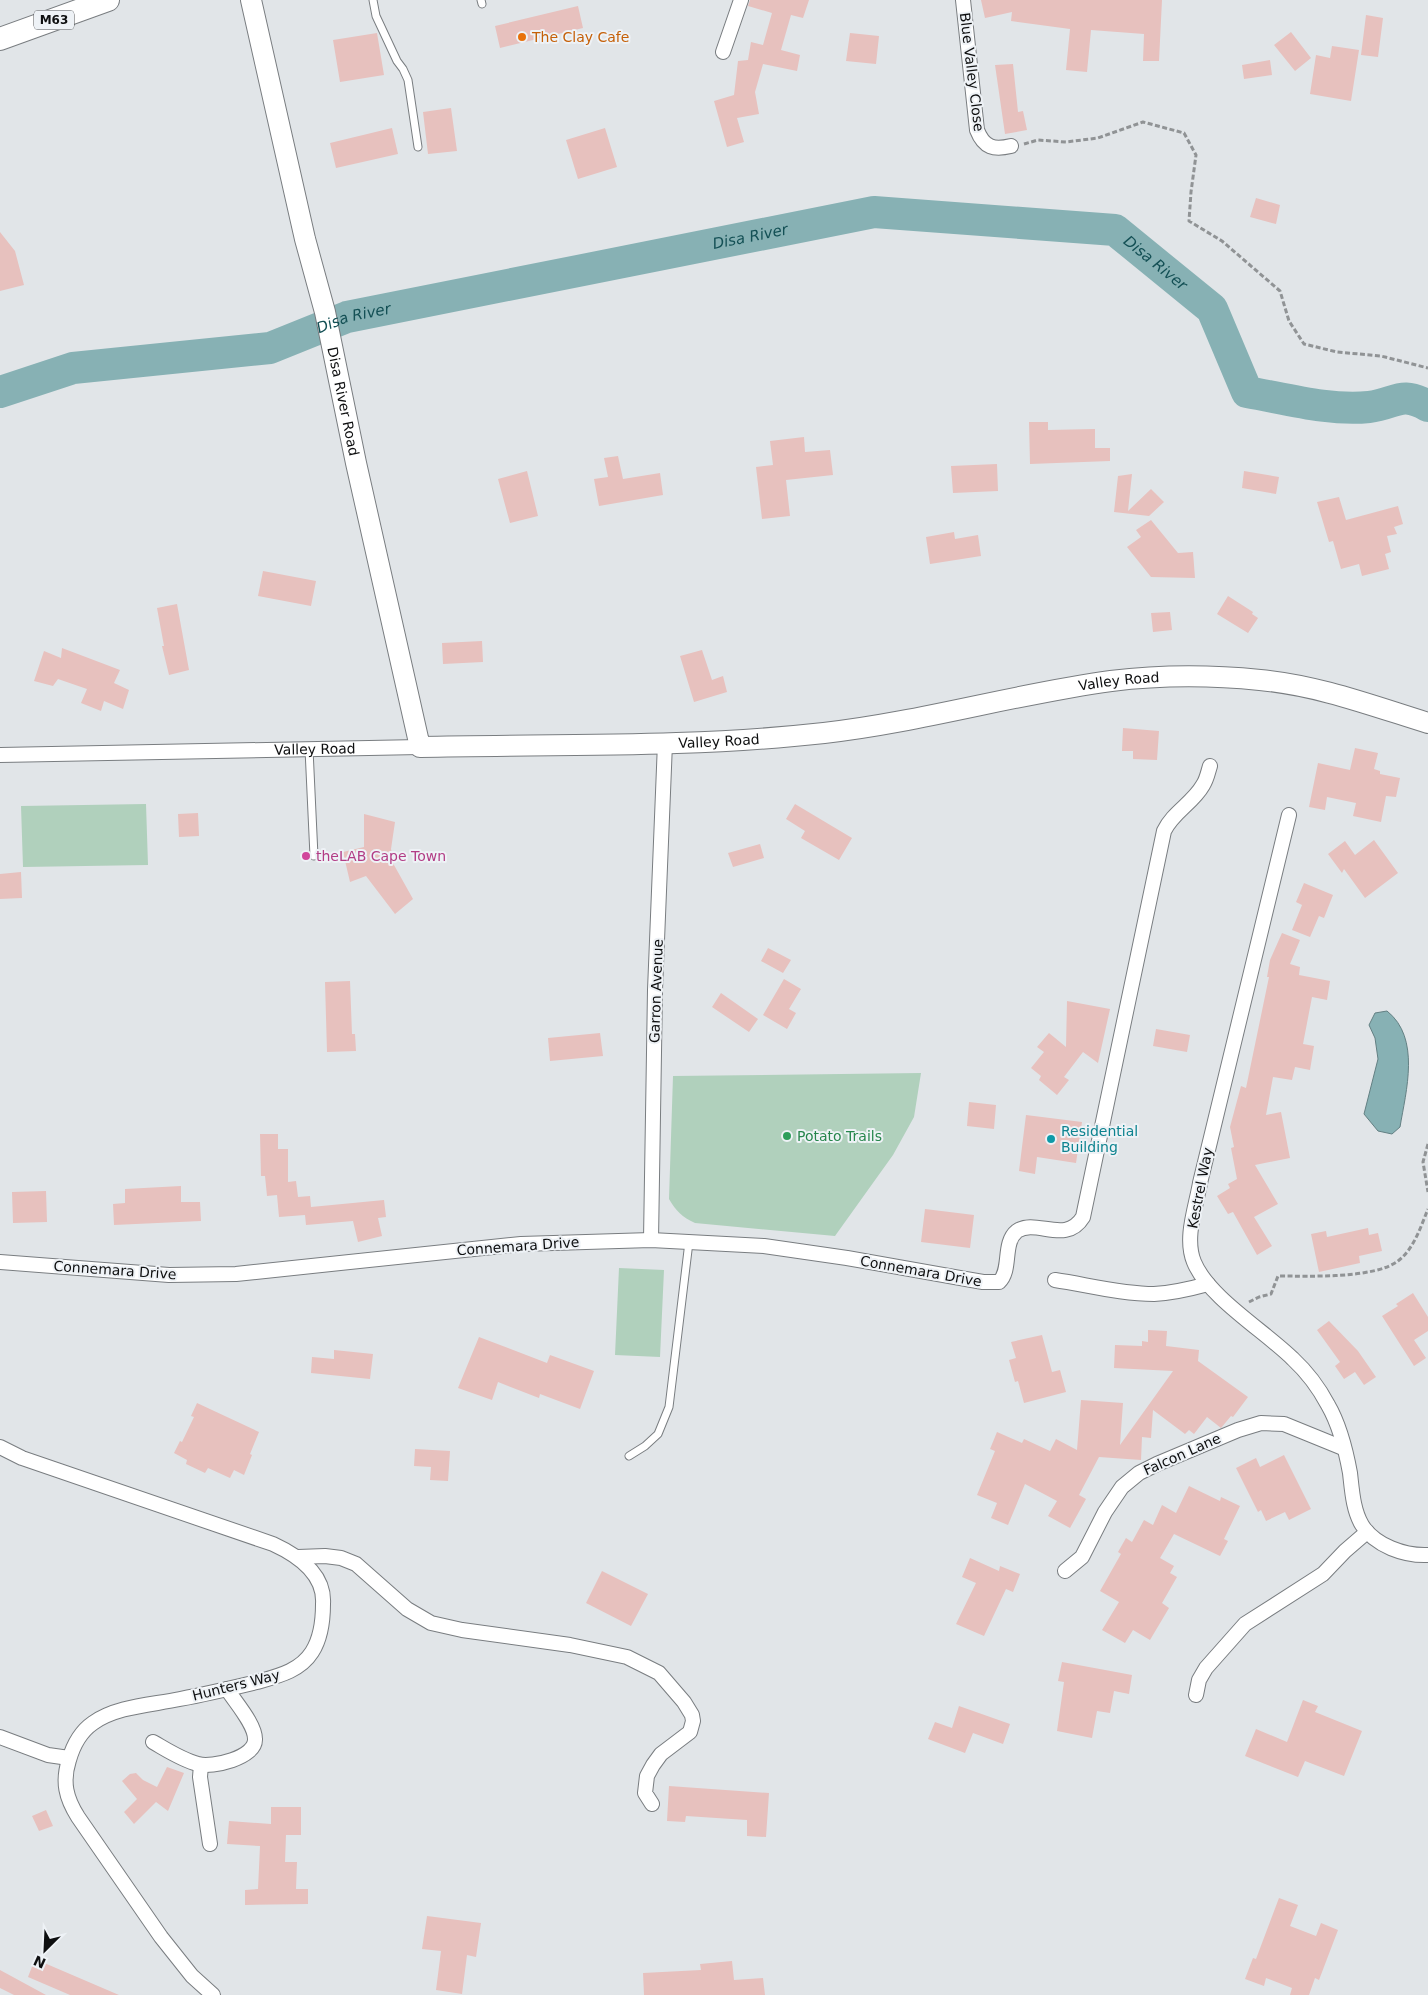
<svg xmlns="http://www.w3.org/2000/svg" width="1428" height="1995" font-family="'DejaVu Sans',sans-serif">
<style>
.grass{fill:#b0d0bc}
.water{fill:#87b1b4;stroke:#638083}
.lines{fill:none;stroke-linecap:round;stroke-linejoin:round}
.river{stroke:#87b1b4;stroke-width:32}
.building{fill:#e7c1be}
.lane-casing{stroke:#797d80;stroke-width:9}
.street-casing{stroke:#797d80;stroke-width:16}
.secondary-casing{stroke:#797d80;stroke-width:22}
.primary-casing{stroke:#797d80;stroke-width:24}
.path{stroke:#909395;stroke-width:3;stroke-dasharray:5 2.5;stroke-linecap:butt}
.lane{stroke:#fff;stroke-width:7}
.street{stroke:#fff;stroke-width:14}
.secondary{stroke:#fff;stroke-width:20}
.primary{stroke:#fff;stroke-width:22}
.food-dot{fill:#e8710a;stroke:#eef2f6;stroke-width:2}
.hotel-dot{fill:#d1479c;stroke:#eef2f6;stroke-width:2}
.leisure-dot{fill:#2e9e5b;stroke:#eef2f6;stroke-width:2}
.culture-dot{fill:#0f9aa8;stroke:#eef2f6;stroke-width:2}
.labels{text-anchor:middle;stroke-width:4;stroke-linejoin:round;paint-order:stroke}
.shield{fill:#eef2f6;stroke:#515355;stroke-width:1}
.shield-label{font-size:12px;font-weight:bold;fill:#0e0f10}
.food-label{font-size:14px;fill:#c56008;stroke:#eef2f6;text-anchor:start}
.street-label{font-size:14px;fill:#0e0f10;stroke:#eef2f6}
.hotel-label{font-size:14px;fill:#b23c85;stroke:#eef2f6;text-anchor:start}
.culture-label{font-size:14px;fill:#0d838f;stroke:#eef2f6;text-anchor:start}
.leisure-label{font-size:14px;fill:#27864d;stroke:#eef2f6;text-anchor:start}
.water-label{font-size:15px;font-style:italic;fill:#145055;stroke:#eef2f6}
</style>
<rect width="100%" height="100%" fill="#e1e5e8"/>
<path class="grass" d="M 146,804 L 148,865 L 23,867 L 21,806 Z
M 921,1073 L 914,1117 L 893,1155 L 835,1236 L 695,1223 C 682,1217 676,1211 669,1199 L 673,1076 Z
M 619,1268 L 664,1270 L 660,1357 L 615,1355 Z"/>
<path class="water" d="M 1387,1011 C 1421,1038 1406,1091 1400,1127 L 1392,1134 L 1378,1131 L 1364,1114 L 1378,1059 L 1375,1038 L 1369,1025 L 1375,1013 Z"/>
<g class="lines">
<path class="river" id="s1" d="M 0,392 L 73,368 L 270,348 L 347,317 L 874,212 L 1115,230 L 1212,309 L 1247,392 C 1287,399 1329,411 1369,407 C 1396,404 1400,390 1428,406"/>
</g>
<path class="building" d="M 750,0 L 809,0 L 803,18 L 791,15 L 781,50 L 800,55 L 797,71 L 763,64 L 755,92 L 759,114 L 737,118 L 744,142 L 727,147 L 714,101 L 734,95 L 738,61 L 748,60 L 751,42 L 763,45 L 772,13 L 748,6 Z
M 981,0 L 1162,0 L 1159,61 L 1143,61 L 1144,34 L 1091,30 L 1087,72 L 1066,70 L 1070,29 L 1011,21 L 1012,12 L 985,18 Z
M 578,6 L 583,28 L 500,48 L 495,26 Z
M 1366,15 L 1383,18 L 1378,57 L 1361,55 Z
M 1291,32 L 1311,58 L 1295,71 L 1274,45 Z
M 377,33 L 384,75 L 340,82 L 333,40 Z
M 850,33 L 879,36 L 876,64 L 846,61 Z
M 1332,46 L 1359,50 L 1351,101 L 1310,94 L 1316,55 L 1330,58 Z
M 1270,60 L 1272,75 L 1244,79 L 1242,65 Z
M 1013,64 L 1018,112 L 1023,111 L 1027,130 L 1005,134 L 995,65 Z
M 451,108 L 457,151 L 428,154 L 423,112 Z
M 392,128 L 398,154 L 336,168 L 330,143 Z
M 605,128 L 617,167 L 578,179 L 566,140 Z
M 1256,198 L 1280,205 L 1276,224 L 1250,217 Z
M 0,232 L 15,251 L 24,285 L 0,291 Z
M 1029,422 L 1048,422 L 1048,430 L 1095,429 L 1095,448 L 1110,448 L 1110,461 L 1030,464 Z
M 804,437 L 805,452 L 830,450 L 833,475 L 786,480 L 790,516 L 762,519 L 756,467 L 773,465 L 770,441 Z
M 618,456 L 623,479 L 660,473 L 663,495 L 599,506 L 594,479 L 608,477 L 604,458 Z
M 997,464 L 998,491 L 953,493 L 951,466 Z
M 527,471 L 538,516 L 510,523 L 498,479 Z
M 1244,471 L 1279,477 L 1276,494 L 1242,488 Z
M 1132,474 L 1128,511 L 1151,489 L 1164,502 L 1149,516 L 1114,512 L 1118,476 Z
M 1339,497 L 1346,520 L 1398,506 L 1403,524 L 1394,527 L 1397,534 L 1387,536 L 1391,552 L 1385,554 L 1389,569 L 1362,576 L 1359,564 L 1341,569 L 1333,541 L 1329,542 L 1317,502 Z
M 1151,520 L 1178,553 L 1193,552 L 1195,578 L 1151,577 L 1127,547 L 1141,537 L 1136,530 Z
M 954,532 L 955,539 L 978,535 L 981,556 L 930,564 L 926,537 Z
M 263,571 L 316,581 L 311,606 L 258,596 Z
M 1228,596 L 1253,612 L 1252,614 L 1258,618 L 1248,633 L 1217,614 Z
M 177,604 L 189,670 L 169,675 L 162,646 L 164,646 L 157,608 Z
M 1170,612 L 1172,630 L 1153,632 L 1151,613 Z
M 482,641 L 483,662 L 443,664 L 442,643 Z
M 62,648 L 120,670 L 114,683 L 129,690 L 123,709 L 104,701 L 101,711 L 81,703 L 87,689 L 58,679 L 53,686 L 34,681 L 44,651 L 61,658 Z
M 702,650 L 712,680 L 723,676 L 727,692 L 694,702 L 680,656 Z
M 1123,728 L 1159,731 L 1157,760 L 1133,759 L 1133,751 L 1122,751 Z
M 1355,748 L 1378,753 L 1374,769 L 1380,771 L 1380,774 L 1400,778 L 1396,797 L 1386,796 L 1381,822 L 1353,816 L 1356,803 L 1327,797 L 1325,810 L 1309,807 L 1318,763 L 1350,770 Z
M 795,804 L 852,838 L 839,860 L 801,838 L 805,831 L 786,819 Z
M 198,813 L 199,836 L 179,837 L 178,814 Z
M 364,814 L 395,822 L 391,849 L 394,865 L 413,899 L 395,914 L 366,876 L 350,882 L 343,852 L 364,847 Z
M 1374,840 L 1398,873 L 1365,898 L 1344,869 L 1342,873 L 1328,854 L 1345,841 L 1355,855 Z
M 760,844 L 764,858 L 733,867 L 728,853 Z
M 21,872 L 22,898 L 0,899 L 0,874 Z
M 1304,883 L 1333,895 L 1324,918 L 1319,916 L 1310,937 L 1292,930 L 1302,905 L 1296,902 Z
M 1282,933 L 1300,940 L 1290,964 L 1300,967 L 1299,975 L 1330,981 L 1327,1000 L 1312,997 L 1303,1044 L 1314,1046 L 1310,1070 L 1295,1067 L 1292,1080 L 1273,1077 L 1266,1115 L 1281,1112 L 1290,1158 L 1255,1165 L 1278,1204 L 1254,1217 L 1272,1246 L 1257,1255 L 1233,1212 L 1228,1214 L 1217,1196 L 1230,1188 L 1228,1184 L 1237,1179 L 1231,1148 L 1234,1147 L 1230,1127 L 1241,1086 L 1246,1088 L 1269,977 L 1267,977 L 1270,960 Z
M 768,948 L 791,960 L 783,973 L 761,961 Z
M 784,979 L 801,989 L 789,1009 L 796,1013 L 787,1029 L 763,1015 Z
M 350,981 L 352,1034 L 355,1034 L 356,1051 L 327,1052 L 325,982 Z
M 721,993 L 758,1019 L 749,1032 L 712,1007 Z
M 1067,1001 L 1110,1009 L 1098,1063 L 1083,1052 L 1064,1077 L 1069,1080 L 1057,1095 L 1039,1080 L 1041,1076 L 1031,1068 L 1044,1052 L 1037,1047 L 1049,1033 L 1066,1047 Z
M 1156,1029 L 1190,1035 L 1187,1052 L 1153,1046 Z
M 600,1033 L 603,1056 L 550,1061 L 548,1038 Z
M 969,1102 L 996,1105 L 994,1129 L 967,1126 Z
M 1026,1115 L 1082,1122 L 1076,1163 L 1037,1157 L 1035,1174 L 1019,1171 Z
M 260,1134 L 278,1134 L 278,1149 L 288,1149 L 288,1182 L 296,1181 L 298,1197 L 310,1196 L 311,1207 L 384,1200 L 386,1217 L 378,1218 L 382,1236 L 358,1242 L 353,1221 L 306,1225 L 305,1215 L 279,1217 L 277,1195 L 267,1196 L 265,1176 L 261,1176 Z
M 181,1186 L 181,1202 L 200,1202 L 201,1221 L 114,1225 L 113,1204 L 125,1203 L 125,1189 Z
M 46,1191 L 47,1222 L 13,1223 L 12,1192 Z
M 925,1209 L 974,1215 L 970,1248 L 921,1242 Z
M 1368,1228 L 1369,1235 L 1378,1233 L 1382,1251 L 1359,1256 L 1360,1263 L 1319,1272 L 1311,1234 L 1326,1231 L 1327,1237 Z
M 1413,1293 L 1428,1317 L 1428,1331 L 1414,1340 L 1426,1358 L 1414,1366 L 1382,1316 L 1398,1306 L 1396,1304 Z
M 1329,1321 L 1358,1351 L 1376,1377 L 1364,1385 L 1355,1372 L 1344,1379 L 1335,1366 L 1340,1362 L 1317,1330 Z
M 1148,1330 L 1167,1331 L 1166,1346 L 1199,1350 L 1198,1361 L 1248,1397 L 1233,1417 L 1231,1416 L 1221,1428 L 1207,1417 L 1194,1434 L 1189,1430 L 1185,1434 L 1153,1410 L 1151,1438 L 1142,1437 L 1141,1460 L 1099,1457 L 1079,1495 L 1086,1499 L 1070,1528 L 1048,1516 L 1057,1501 L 1025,1484 L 1008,1525 L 991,1518 L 997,1503 L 977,1495 L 995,1451 L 990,1449 L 997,1432 L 1022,1443 L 1024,1439 L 1050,1451 L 1056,1439 L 1077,1450 L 1081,1400 L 1123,1403 L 1120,1445 L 1173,1371 L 1114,1368 L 1115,1345 L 1142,1346 L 1142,1341 L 1148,1342 Z
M 1042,1335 L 1052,1372 L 1060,1370 L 1066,1392 L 1024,1403 L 1018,1381 L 1015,1382 L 1009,1360 L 1016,1358 L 1011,1342 Z
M 479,1337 L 547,1363 L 550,1355 L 594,1371 L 580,1409 L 540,1394 L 539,1398 L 498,1382 L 492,1400 L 458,1388 Z
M 334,1350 L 373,1354 L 370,1379 L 311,1373 L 312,1357 L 334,1359 Z
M 197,1403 L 259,1432 L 250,1454 L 252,1455 L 244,1475 L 234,1470 L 230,1478 L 208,1468 L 205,1473 L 186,1464 L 187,1460 L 174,1453 L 180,1441 L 182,1442 L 194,1417 L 191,1416 Z
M 415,1449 L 450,1451 L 448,1481 L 430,1480 L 431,1467 L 414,1466 Z
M 1284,1455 L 1311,1509 L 1289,1520 L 1285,1512 L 1266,1521 L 1261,1510 L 1258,1512 L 1236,1468 L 1256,1458 L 1260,1467 Z
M 1189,1486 L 1220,1501 L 1221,1497 L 1240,1506 L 1224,1539 L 1228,1541 L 1220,1556 L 1174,1534 L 1160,1558 L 1174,1566 L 1170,1573 L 1177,1577 L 1162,1603 L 1169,1608 L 1150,1640 L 1133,1630 L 1125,1643 L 1102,1630 L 1119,1602 L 1100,1591 L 1121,1554 L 1118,1552 L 1126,1538 L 1132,1542 L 1144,1520 L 1153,1525 L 1162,1505 L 1176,1513 Z
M 970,1558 L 999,1571 L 1000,1566 L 1020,1574 L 1013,1592 L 1006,1589 L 984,1636 L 956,1624 L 976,1583 L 962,1577 Z
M 602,1571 L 648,1594 L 631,1626 L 586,1603 Z
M 1062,1662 L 1132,1675 L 1129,1694 L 1114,1691 L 1110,1713 L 1097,1711 L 1092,1738 L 1057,1731 L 1064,1682 L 1058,1681 Z
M 1303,1700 L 1318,1706 L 1315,1712 L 1362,1731 L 1344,1776 L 1305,1761 L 1298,1777 L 1245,1756 L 1256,1729 L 1287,1742 Z
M 959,1706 L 1010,1724 L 1003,1744 L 973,1733 L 965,1753 L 928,1739 L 935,1722 L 952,1728 Z
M 167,1767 L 184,1773 L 168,1811 L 156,1802 L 134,1824 L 124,1812 L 137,1799 L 122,1781 L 130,1774 L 136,1773 L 143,1780 L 157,1787 Z
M 669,1786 L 769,1793 L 766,1837 L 747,1836 L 747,1820 L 686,1816 L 685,1822 L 667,1821 Z
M 271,1807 L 301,1807 L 301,1835 L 286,1835 L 285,1862 L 297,1862 L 296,1889 L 308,1889 L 308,1904 L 245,1905 L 245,1890 L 258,1889 L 260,1846 L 227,1844 L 229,1821 L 271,1824 Z
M 46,1810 L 53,1826 L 39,1831 L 32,1816 Z
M 1279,1898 L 1298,1905 L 1290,1926 L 1316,1936 L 1321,1923 L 1338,1930 L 1319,1980 L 1315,1978 L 1309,1995 L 1290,1995 L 1292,1988 L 1266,1978 L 1264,1986 L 1245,1979 L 1253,1958 L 1256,1959 Z
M 427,1916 L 481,1923 L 476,1957 L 467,1955 L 462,1994 L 436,1990 L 441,1951 L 422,1949 Z
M 35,1959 L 119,1995 L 70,1995 L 28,1977 Z
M 732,1961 L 734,1980 L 763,1978 L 765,1995 L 644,1995 L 643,1973 L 701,1970 L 700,1964 Z
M 0,1970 L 46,1995 L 14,1995 L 0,1988 Z"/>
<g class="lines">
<defs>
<path id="lane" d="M 373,0 L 376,16 L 397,61 L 403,69 L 408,80 L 418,147
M 481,0 L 482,4
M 309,749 L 314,856
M 629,1456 L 645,1446 L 658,1434 L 669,1407 L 689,1242"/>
<g id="street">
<path d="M 963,0 L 977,130 C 984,148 994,150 1011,146"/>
<path d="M 723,52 L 741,0"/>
<path id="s2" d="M 0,755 L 420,747"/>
<path d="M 1289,815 L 1200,1183 C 1196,1207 1184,1238 1194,1262 C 1208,1297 1266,1332 1293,1359 C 1307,1372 1319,1388 1328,1405 C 1339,1424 1346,1451 1350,1473 C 1352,1490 1353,1510 1362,1525 C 1375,1546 1405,1556 1428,1555"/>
<path d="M 651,1240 L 655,990 L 665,743"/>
<path d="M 0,1262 L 169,1275 L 236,1274 L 521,1244 L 651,1240 L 764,1246 L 847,1258 L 983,1282 L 999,1282 C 1012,1270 1002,1243 1017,1231 C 1036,1218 1066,1245 1083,1217 L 1164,831 C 1173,812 1193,803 1203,785 C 1207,779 1208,772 1210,766"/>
<path d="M 1055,1280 C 1088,1285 1122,1294 1154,1294 C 1172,1293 1190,1289 1208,1284"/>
<path d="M 0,1447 L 22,1458 L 273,1544 C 297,1555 325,1574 323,1604 C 323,1620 321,1638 312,1652 C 300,1671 278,1676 257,1682 C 232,1688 206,1694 180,1699 C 152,1705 117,1706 93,1723 C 80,1732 73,1746 69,1760 C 62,1782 66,1798 78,1817 L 161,1937 L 192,1976 L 213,1995"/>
<path d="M 298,1557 L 325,1556 L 341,1558 L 356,1564 L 407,1609 L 431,1623 L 462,1630 L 570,1645 L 627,1657 L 659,1673 L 684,1702 L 692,1715 L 693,1721 L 690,1732 L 661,1754 L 653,1765 L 647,1776 L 645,1793 L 652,1804"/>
<path d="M 1065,1571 L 1082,1557 L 1105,1512 L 1122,1487 L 1139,1473 L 1157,1464 L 1238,1430 L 1261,1423 L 1284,1424 L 1343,1448"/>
<path d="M 1196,1695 L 1199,1680 L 1206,1668 L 1245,1624 L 1323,1574 L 1345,1551 L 1367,1532"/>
<path d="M 0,1737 L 48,1755 L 69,1758"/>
<path d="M 153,1742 C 167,1750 182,1760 198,1764 C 212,1768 256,1758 255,1739 C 255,1724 235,1702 227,1689"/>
<path d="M 201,1765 L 200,1777 L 210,1844"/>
</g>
<g id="secondary">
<path id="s3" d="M 251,0 L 305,239 L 325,312 L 356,463 L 420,747 C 555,744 690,748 824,733 C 921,722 1015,694 1111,681 C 1160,675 1211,675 1260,680 C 1317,685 1373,706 1428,723"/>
</g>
<path id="primary" d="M 0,39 L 108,0"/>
</defs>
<use href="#lane" class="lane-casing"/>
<use href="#street" class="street-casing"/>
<use href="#secondary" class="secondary-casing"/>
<use href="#primary" class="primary-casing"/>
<path class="path" d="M 1024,144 L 1038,140 L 1066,142 L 1098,138 L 1143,122 L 1184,133 L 1196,155 L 1191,192 L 1189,221 L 1222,241 L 1280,291 L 1289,321 L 1304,344 L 1337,352 L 1381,356 L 1428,368
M 1428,1144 L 1423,1162 L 1428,1192
M 1249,1302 L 1259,1297 L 1271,1294 L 1278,1276 C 1308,1276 1374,1279 1398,1261 C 1414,1249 1421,1226 1428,1209"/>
<use href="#lane" class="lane"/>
<use href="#street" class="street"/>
<use href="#secondary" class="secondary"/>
<use href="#primary" class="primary"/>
</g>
<circle class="food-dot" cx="522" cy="37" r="5"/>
<circle class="hotel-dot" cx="306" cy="856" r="5"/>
<circle class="leisure-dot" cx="787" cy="1136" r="5"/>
<circle class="culture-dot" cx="1051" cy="1139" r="5"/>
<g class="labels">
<rect class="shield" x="34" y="10.5" width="40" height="19" rx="4"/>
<g class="shield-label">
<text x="54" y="24">M63</text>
</g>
<g class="food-label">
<text x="532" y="42">The Clay Cafe</text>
</g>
<g class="street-label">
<text transform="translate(972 72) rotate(83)" y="5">Blue Valley Close</text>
<text dy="5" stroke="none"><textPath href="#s3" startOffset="412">Disa River Road</textPath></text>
<text dy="5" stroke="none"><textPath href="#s3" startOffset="1470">Valley Road</textPath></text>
<text dy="5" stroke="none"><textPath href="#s3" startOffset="1065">Valley Road</textPath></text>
<text dy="5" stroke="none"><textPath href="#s2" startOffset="315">Valley Road</textPath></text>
<text transform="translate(656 991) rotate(-88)" y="5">Garron Avenue</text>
<text transform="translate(1200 1188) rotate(-79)" y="5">Kestrel Way</text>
<text transform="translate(518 1246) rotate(-4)" y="5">Connemara Drive</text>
<text transform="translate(115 1270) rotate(4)" y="5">Connemara Drive</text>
<text transform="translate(921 1271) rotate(10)" y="5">Connemara Drive</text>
<text transform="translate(1182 1454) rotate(-24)" y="5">Falcon Lane</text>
<text transform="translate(236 1685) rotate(-14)" y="5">Hunters Way</text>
</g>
<g class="hotel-label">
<text x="316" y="861">theLAB Cape Town</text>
</g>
<g class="culture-label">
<text x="1061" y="1136">Residential<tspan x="1061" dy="16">Building</tspan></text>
</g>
<g class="leisure-label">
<text x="797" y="1141">Potato Trails</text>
</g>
<g class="water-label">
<text dy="5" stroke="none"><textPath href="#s1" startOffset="769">Disa River</textPath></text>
<text dy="5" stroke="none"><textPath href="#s1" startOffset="1189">Disa River</textPath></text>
<text dy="5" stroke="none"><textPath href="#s1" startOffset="364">Disa River</textPath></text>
</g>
</g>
<g transform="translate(45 1950) rotate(204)" stroke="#eef2f6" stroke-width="4" paint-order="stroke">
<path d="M0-4L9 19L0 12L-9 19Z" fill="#0e0f10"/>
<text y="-8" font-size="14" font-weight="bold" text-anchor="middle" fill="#0e0f10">N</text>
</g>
</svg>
